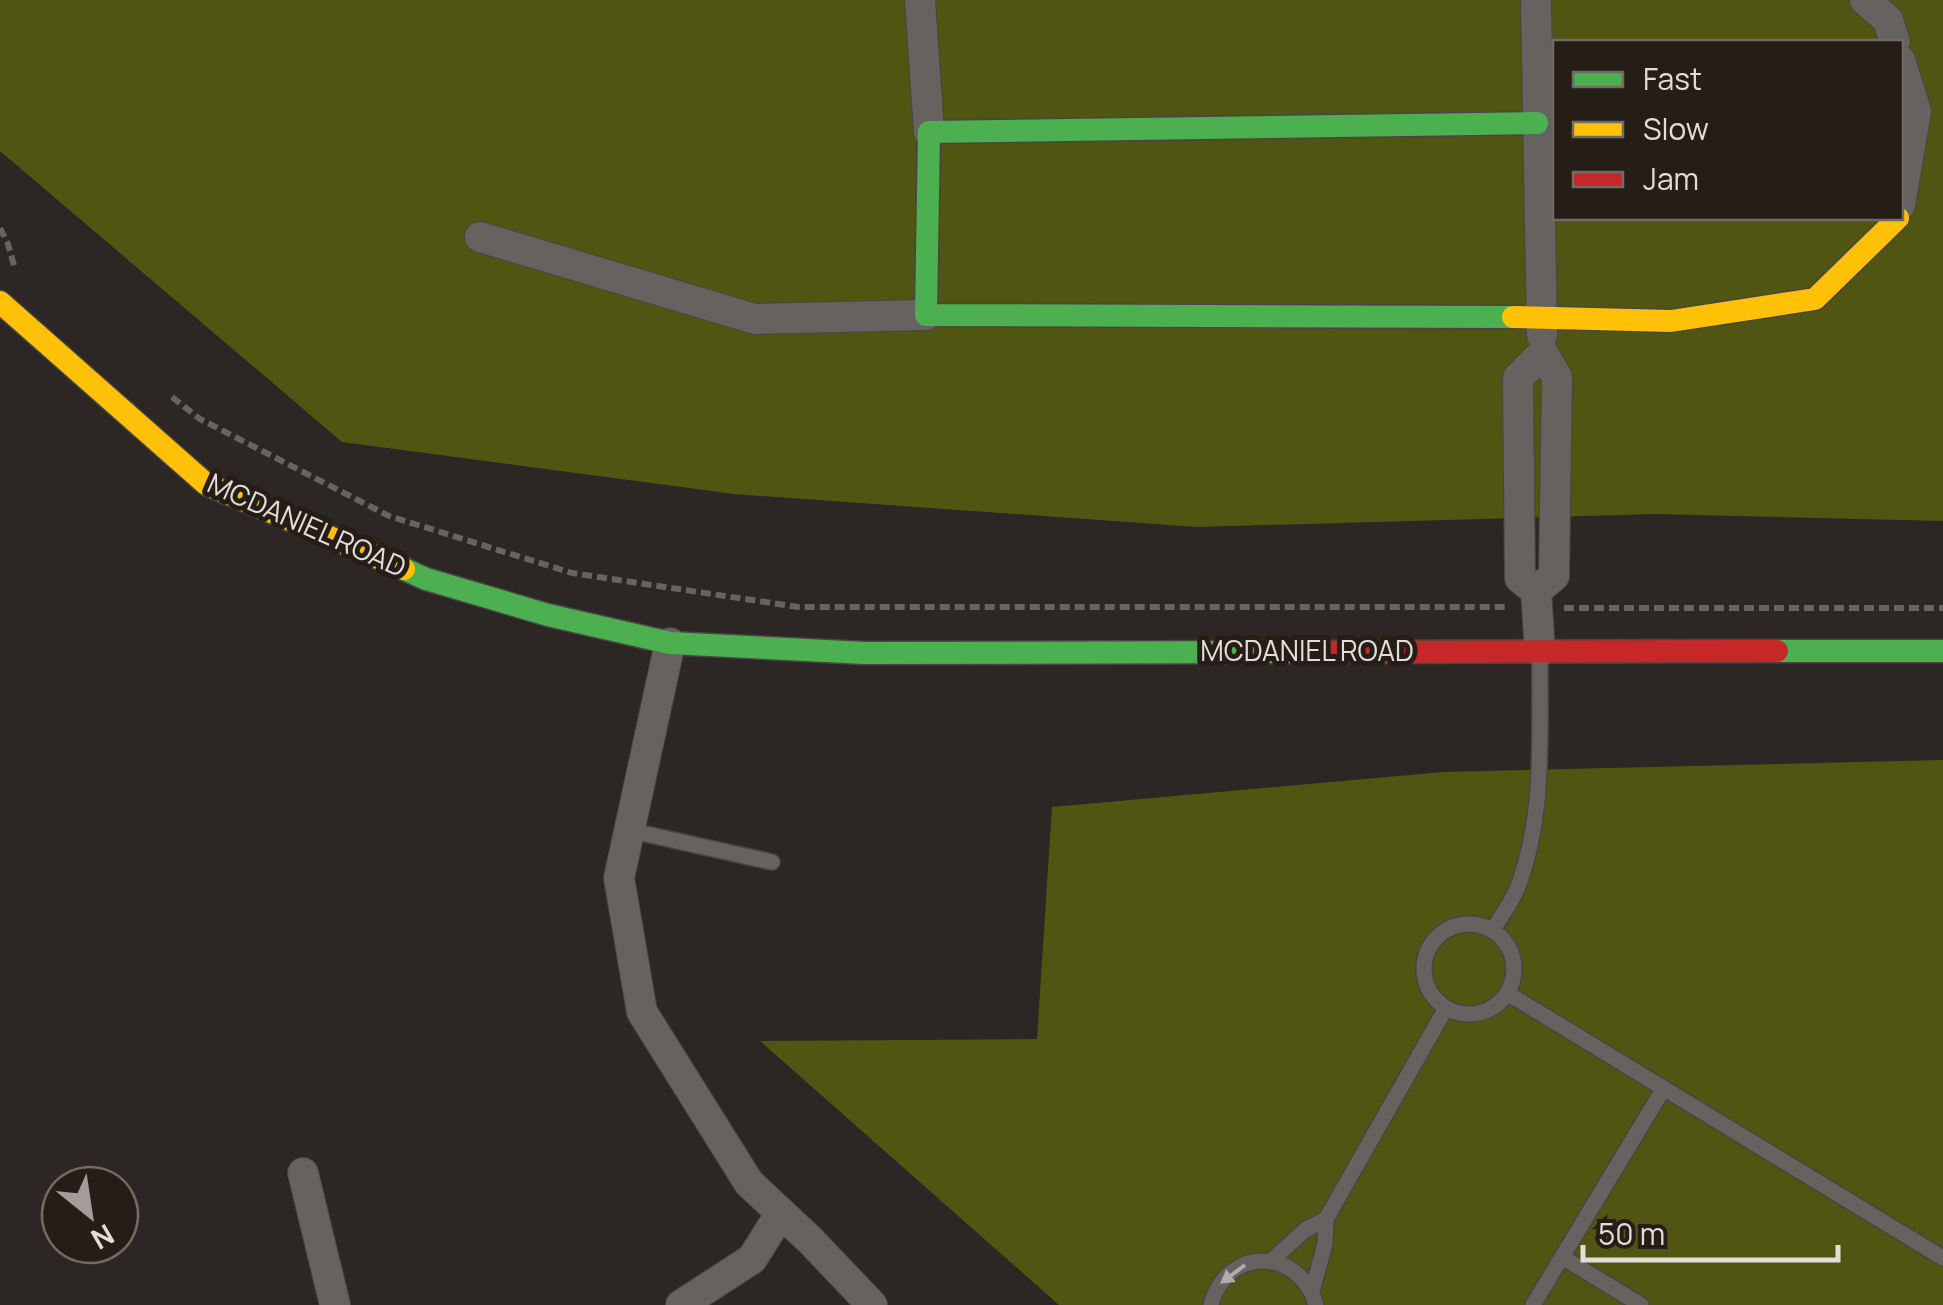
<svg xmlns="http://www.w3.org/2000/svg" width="1943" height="1305" font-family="Manrope,sans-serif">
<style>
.forest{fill:#505612;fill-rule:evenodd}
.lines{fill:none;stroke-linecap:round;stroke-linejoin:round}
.lane-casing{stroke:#494542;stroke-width:18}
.street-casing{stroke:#494542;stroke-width:32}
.fast-casing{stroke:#494542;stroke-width:25}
.slow-casing{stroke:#494542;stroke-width:25}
.jam-casing{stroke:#494542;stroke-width:25}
.path{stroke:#676360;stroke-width:6;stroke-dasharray:10 5;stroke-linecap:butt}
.lane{stroke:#656260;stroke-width:15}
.street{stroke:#656260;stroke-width:30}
.fast{stroke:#4caf50;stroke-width:22}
.slow{stroke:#ffc107;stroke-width:22}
.jam{stroke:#c62828;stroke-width:22}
.oneway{fill:#b0aca9}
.labels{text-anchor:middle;stroke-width:10;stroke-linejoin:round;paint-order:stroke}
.street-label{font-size:28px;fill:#e2ddd9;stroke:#251e17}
</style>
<rect width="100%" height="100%" fill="#2c2724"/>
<path class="forest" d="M 0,0 L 1943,0 L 1943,521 L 1655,514 L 1197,527 L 734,494 L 342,442 L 0,151 ZM 1556,42 L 1900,42 L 1900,218 L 1556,218 Z
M 1943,760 L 1943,1305 L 1059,1305 L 760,1041 L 1037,1039 L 1052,807 L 1443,772 Z"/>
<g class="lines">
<defs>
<path id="lane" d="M 628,830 L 772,862
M1424 969a45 45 0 1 1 90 0a45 45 0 1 1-90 0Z
M 1493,930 C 1501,916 1511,903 1517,889 C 1546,815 1539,733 1540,655
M 1507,993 L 1943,1258
M 1562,1257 L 1664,1088
M 1271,1261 L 1305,1230 L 1326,1219
M 1312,1291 L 1325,1244 L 1326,1219 L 1446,1008
M 1211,1305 C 1226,1246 1300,1247 1316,1305
M 1533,1305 L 1562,1257 L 1641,1305"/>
<path id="street" d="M 920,0 L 929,132
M 1536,0 L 1542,335
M 1865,0 L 1888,20 L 1895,42
M 1900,60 L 1916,111 L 1900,205
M 480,237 L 755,319 L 926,315
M 1543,353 L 1557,377 L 1554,576 L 1536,591 L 1520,578 L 1518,378 Z
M 1536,591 L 1540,651
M 670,643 L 619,878 L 642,1012 L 749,1183 L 810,1240 L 872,1305
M 303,1173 L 335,1305
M 681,1305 L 752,1259 L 781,1213"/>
<path id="fast" d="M 1513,317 L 926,315 L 929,132 L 1537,123
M 404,569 L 426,579 L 548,615 L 670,643 L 865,653 L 1313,652
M 1777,651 L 1943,651"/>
<path id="slow" d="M 0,302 L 206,484 L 404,569
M 1513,317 L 1671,321 L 1815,299 L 1898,218"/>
<path id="jam" d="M 1313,652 L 1777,651"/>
</defs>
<use href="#lane" class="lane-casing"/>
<use href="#street" class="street-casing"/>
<use href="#fast" class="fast-casing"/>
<use href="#slow" class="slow-casing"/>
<use href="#jam" class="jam-casing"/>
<path class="path" d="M 0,228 L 8,244 L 15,269
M 172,397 L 200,419 L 389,516 L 572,573 L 798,607 L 1507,607
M 1564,608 L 1943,608"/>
<use href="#lane" class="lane"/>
<use href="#street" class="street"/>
<use href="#fast" class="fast"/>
<use href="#slow" class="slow"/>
<use href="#jam" class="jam"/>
</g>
<defs><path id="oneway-solid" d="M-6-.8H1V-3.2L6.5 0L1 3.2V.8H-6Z" transform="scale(2.5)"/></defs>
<use class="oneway" href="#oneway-solid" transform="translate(1233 1274) rotate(143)"/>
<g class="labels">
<g class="street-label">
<text transform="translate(307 525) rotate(24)" y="10">MCDANIEL ROAD</text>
<text x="1307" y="661">MCDANIEL ROAD</text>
</g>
</g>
<rect x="1553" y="40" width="350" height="180" fill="#251e17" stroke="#716a65" stroke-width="2.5"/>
<rect x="1573" y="72" width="50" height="15" fill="#4caf50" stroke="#716a65" stroke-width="2.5"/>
<text x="1643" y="90" font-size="30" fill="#e2ddd9">Fast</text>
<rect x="1573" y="122" width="50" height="15" fill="#ffc107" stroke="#716a65" stroke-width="2.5"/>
<text x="1643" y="140" font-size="30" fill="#e2ddd9">Slow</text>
<rect x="1573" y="172" width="50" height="15" fill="#c62828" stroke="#716a65" stroke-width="2.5"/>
<text x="1643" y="190" font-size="30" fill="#e2ddd9">Jam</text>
<g transform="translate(90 1215) rotate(150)"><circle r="48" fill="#251e17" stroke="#716a65" stroke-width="2.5"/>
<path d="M0-8L18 38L0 25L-18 38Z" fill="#a29d9a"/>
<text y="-15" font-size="28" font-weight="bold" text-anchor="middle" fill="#e2ddd9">N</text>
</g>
<path d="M1583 1245v15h255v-15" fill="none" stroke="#e2ddd9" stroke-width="5"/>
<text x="1598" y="1245" font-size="30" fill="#e2ddd9" stroke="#251e17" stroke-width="8" paint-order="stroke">50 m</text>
</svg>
